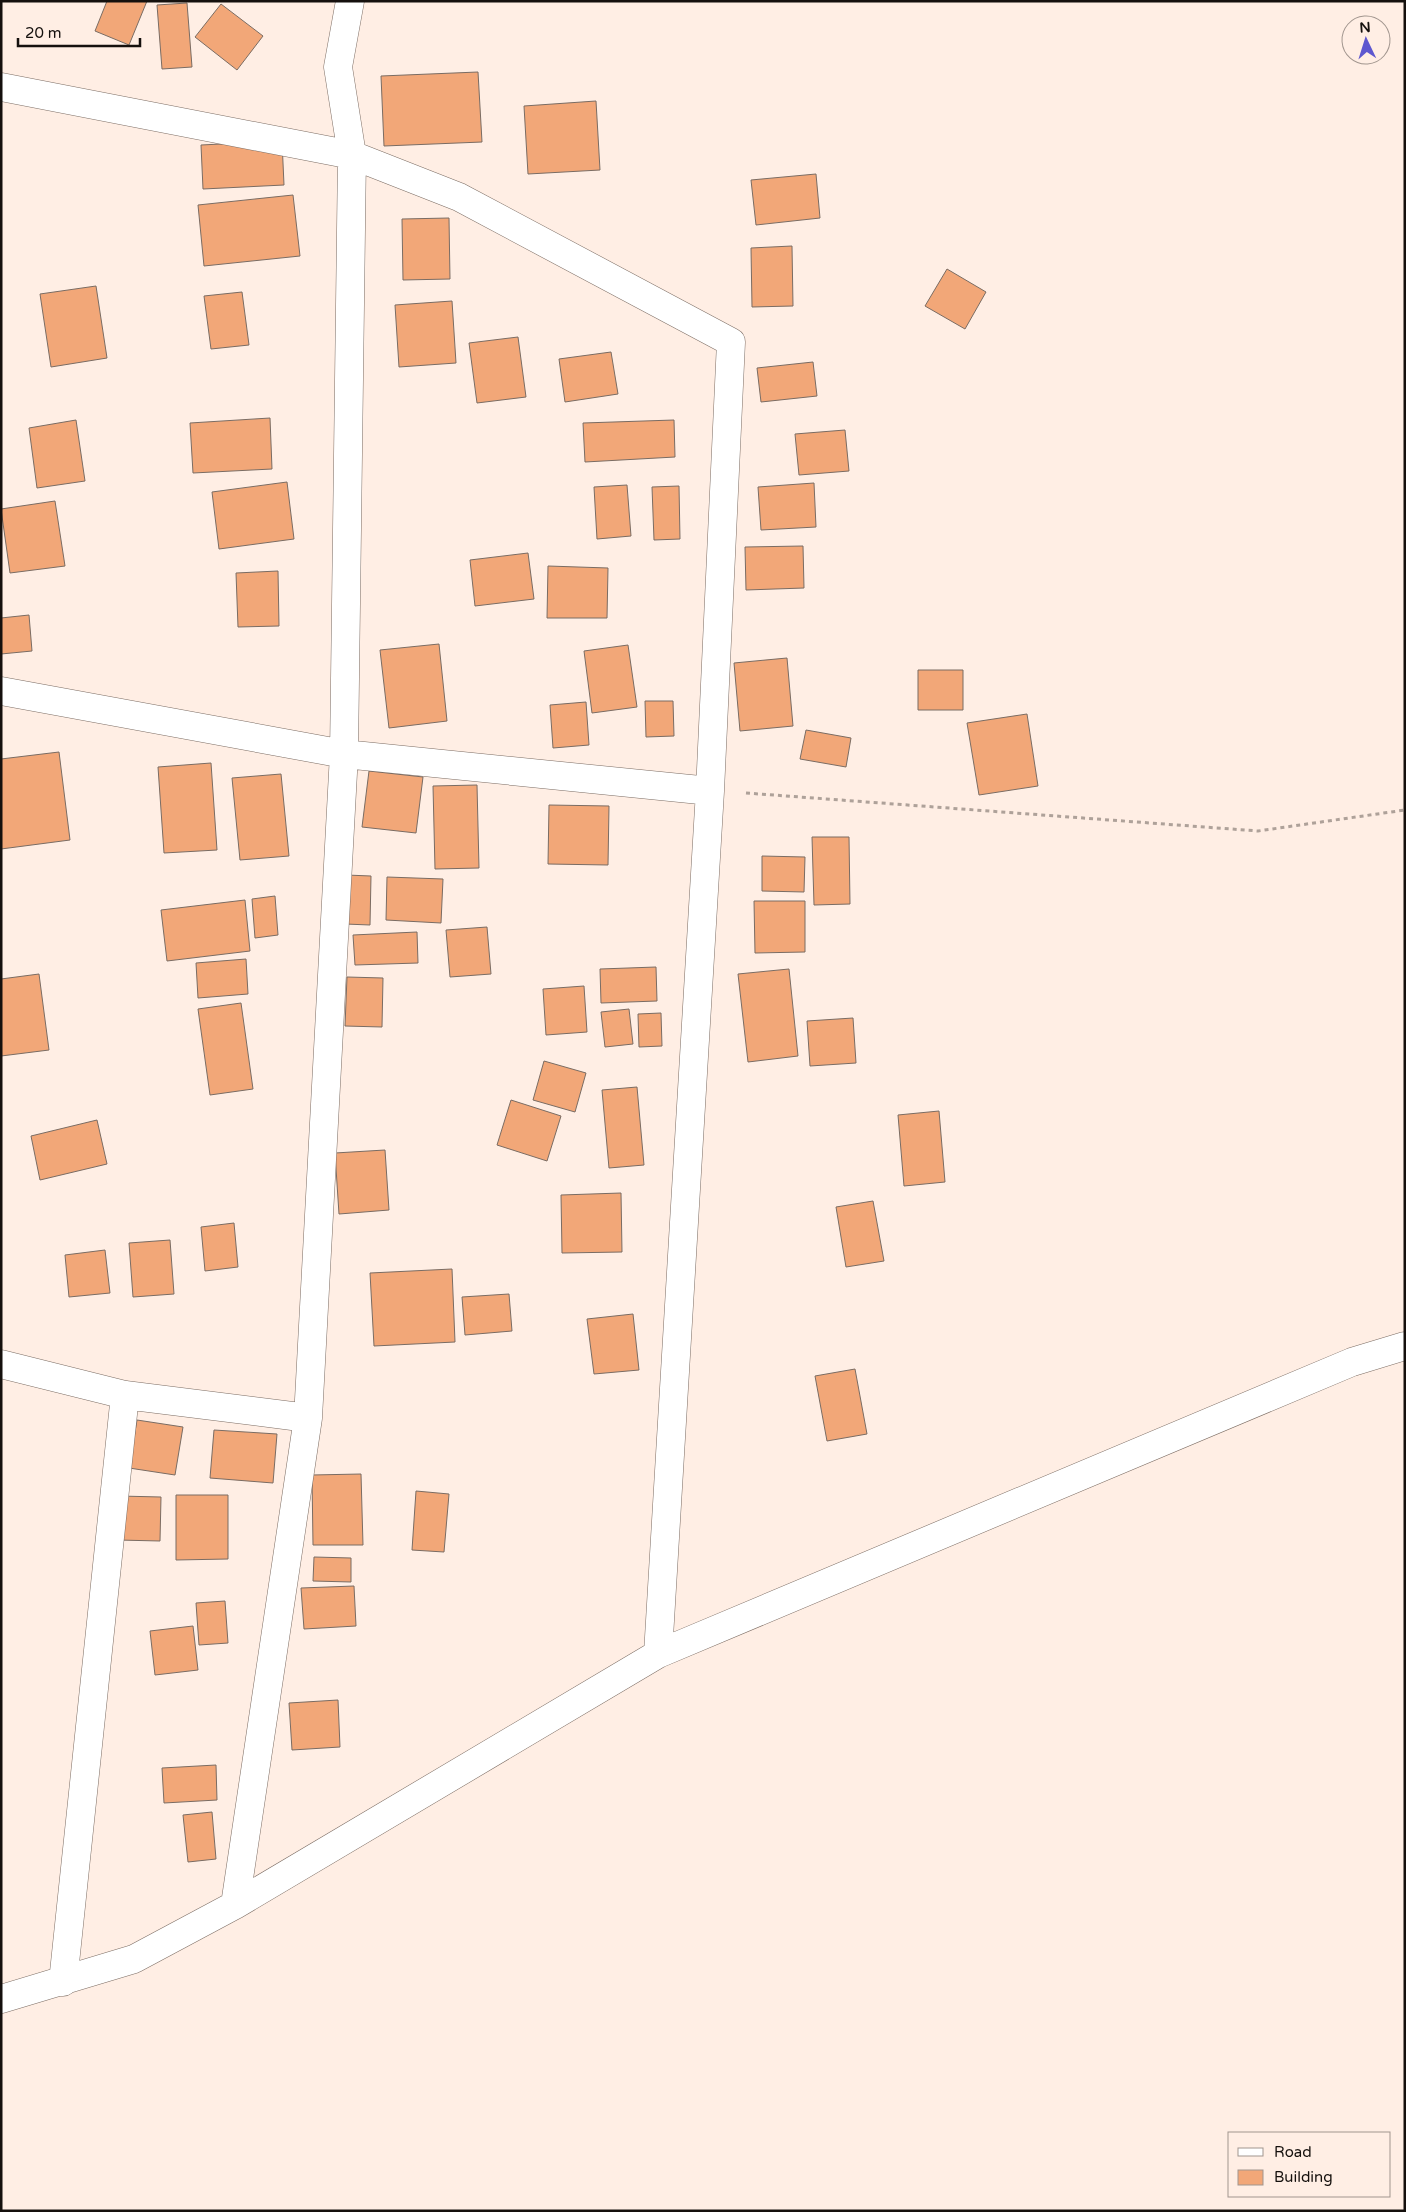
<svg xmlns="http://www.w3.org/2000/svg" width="1406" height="2212" font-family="'Varela Round',sans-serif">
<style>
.building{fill:#f2a778;stroke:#7a6c63}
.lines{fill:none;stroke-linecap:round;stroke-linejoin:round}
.minor-casing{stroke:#7c6d64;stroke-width:29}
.path{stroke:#aea199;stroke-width:3;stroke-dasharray:4 4;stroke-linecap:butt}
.minor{stroke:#fff;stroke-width:28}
</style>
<rect width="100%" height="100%" fill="#ffeee4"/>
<path class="building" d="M 107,1 L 147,1 L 129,45 L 95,31 Z
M 187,3 L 192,67 L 162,69 L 157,5 Z
M 221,4 L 263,36 L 237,70 L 195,37 Z
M 478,72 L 482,142 L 384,146 L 381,76 Z
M 596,101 L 600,170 L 528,174 L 524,106 Z
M 282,141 L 284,185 L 203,189 L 201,145 Z
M 816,174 L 820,218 L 756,225 L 751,180 Z
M 293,195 L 300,256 L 204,266 L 198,205 Z
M 449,218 L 450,279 L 403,280 L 402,219 Z
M 792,246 L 793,306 L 752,307 L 751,248 Z
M 947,269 L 986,292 L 965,329 L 925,306 Z
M 96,286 L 107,358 L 51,367 L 40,294 Z
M 242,292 L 249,345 L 211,349 L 204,296 Z
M 452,301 L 456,363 L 399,367 L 395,305 Z
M 518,337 L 526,397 L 477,403 L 469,343 Z
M 611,352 L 618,394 L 565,402 L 559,359 Z
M 813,362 L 817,396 L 761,402 L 757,368 Z
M 270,418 L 272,469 L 193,473 L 190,423 Z
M 76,420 L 85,481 L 37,488 L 29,428 Z
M 674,420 L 675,457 L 585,462 L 583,423 Z
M 845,430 L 849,471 L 799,475 L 795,434 Z
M 287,482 L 294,539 L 219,549 L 212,492 Z
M 814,483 L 816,527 L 761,530 L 758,487 Z
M 627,485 L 631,536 L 597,539 L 594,487 Z
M 679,486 L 680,539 L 654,540 L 652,487 Z
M 55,501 L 65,566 L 10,573 L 1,509 Z
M 803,546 L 804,588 L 746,590 L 745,547 Z
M 528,553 L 534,599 L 475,606 L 470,560 Z
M 548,566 L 608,568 L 607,618 L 547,618 Z
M 278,571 L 279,626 L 238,627 L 236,573 Z
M 29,615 L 32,651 L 1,654 L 1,618 Z
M 439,644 L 447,721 L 389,728 L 380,650 Z
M 628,645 L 637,707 L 592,713 L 584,651 Z
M 787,658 L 793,726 L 740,731 L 734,663 Z
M 918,670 L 963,670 L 963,710 L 918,710 Z
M 645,701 L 673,701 L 674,736 L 646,737 Z
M 586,702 L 589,745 L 553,748 L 550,705 Z
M 1027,714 L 1038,786 L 979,795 L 967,723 Z
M 806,730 L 851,738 L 846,767 L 800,759 Z
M 59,752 L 70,840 L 1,849 L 1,759 Z
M 211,763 L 217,850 L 164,853 L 158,767 Z
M 369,771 L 423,777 L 416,833 L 362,827 Z
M 281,774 L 289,856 L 240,860 L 232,778 Z
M 477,785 L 479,868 L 435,869 L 433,786 Z
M 549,805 L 609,806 L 608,865 L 548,864 Z
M 812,837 L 849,837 L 850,904 L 814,905 Z
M 762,856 L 805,857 L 804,892 L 762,891 Z
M 346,875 L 371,876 L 370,925 L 345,924 Z
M 387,877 L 443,879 L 441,923 L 386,920 Z
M 275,896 L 278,935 L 255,938 L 252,899 Z
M 245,900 L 250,951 L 167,961 L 161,910 Z
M 754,901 L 805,901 L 805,952 L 755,953 Z
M 487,927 L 491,974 L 450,977 L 446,930 Z
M 417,932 L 418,963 L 355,965 L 353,935 Z
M 246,959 L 248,994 L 198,998 L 196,963 Z
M 656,967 L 657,1001 L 601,1003 L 600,969 Z
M 789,969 L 798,1056 L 748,1062 L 738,974 Z
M 39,974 L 49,1050 L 1,1056 L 1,979 Z
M 347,977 L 383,978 L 382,1027 L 345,1026 Z
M 584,986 L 587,1032 L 546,1035 L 543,989 Z
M 241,1003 L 253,1089 L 210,1095 L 198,1009 Z
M 629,1009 L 633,1044 L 605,1047 L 601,1012 Z
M 661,1013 L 662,1046 L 639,1047 L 638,1014 Z
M 853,1018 L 856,1063 L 810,1066 L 807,1021 Z
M 544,1061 L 586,1073 L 575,1112 L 533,1100 Z
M 637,1087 L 644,1165 L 609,1168 L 602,1090 Z
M 511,1100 L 561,1116 L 547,1161 L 497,1145 Z
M 939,1111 L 945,1182 L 904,1186 L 898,1115 Z
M 97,1120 L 107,1164 L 40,1180 L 31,1136 Z
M 385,1150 L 389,1210 L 339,1214 L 335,1153 Z
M 621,1193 L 622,1252 L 562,1253 L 561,1195 Z
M 873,1201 L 884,1261 L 846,1267 L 836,1207 Z
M 234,1223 L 238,1267 L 205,1271 L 201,1227 Z
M 170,1240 L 174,1294 L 133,1297 L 129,1243 Z
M 105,1250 L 110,1293 L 69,1297 L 65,1255 Z
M 452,1269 L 455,1342 L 374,1346 L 370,1273 Z
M 509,1294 L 512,1331 L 465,1335 L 462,1297 Z
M 633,1314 L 639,1370 L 594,1374 L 587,1319 Z
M 855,1369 L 867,1434 L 827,1441 L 815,1376 Z
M 137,1420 L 183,1427 L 175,1475 L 129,1468 Z
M 214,1430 L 277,1434 L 273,1483 L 210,1478 Z
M 361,1474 L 363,1545 L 313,1545 L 312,1475 Z
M 416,1491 L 449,1494 L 444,1552 L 412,1550 Z
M 176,1495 L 228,1495 L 228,1559 L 176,1560 Z
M 119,1496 L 161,1497 L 160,1541 L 118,1540 Z
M 314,1557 L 351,1558 L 351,1582 L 313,1581 Z
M 354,1586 L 356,1626 L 304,1629 L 301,1588 Z
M 225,1601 L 228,1643 L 199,1645 L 196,1603 Z
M 193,1626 L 198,1670 L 155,1675 L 150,1631 Z
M 338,1700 L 340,1747 L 292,1750 L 289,1703 Z
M 216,1765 L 217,1800 L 164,1803 L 162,1768 Z
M 212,1812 L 216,1859 L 188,1862 L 183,1815 Z"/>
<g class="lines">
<defs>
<path id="minor" d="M 1,87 L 352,155 L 459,197 L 731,342 L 710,791 L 658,1654
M 1,691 L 344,754 L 710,791
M 1,1364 L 125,1395 L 308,1418 L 344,754 L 352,155 L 338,67 L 350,1
M 235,1905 L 308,1418
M 63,1982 L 125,1395
M 1,1999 L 134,1959 L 235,1905 L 658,1654 L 1352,1362 L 1405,1346"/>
</defs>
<use href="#minor" class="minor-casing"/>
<path class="path" d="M 746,793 L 1258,831 L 1405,810"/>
<use href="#minor" class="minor"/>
</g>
<rect width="1406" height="2212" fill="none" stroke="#15100d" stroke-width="5"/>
<rect x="1228" y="2132" width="162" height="65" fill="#ffeee4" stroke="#a1958e"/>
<rect x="1238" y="2148" width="25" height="8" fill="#ffffff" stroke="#a1958e"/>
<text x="1274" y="2157" font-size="15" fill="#15100d">Road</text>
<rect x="1238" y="2170" width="25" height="15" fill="#f2a778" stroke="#a1958e"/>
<text x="1274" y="2182" font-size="15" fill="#15100d">Building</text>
<g transform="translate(1366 40) rotate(356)"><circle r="24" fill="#ffeee4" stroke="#a1958e"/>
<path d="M0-4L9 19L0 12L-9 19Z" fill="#5e57cf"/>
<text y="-8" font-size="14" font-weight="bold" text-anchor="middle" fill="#15100d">N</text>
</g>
<path d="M18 38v8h122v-8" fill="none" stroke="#15100d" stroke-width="2.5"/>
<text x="25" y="38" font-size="15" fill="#15100d" stroke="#ffeee4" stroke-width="4" paint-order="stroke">20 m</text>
</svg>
